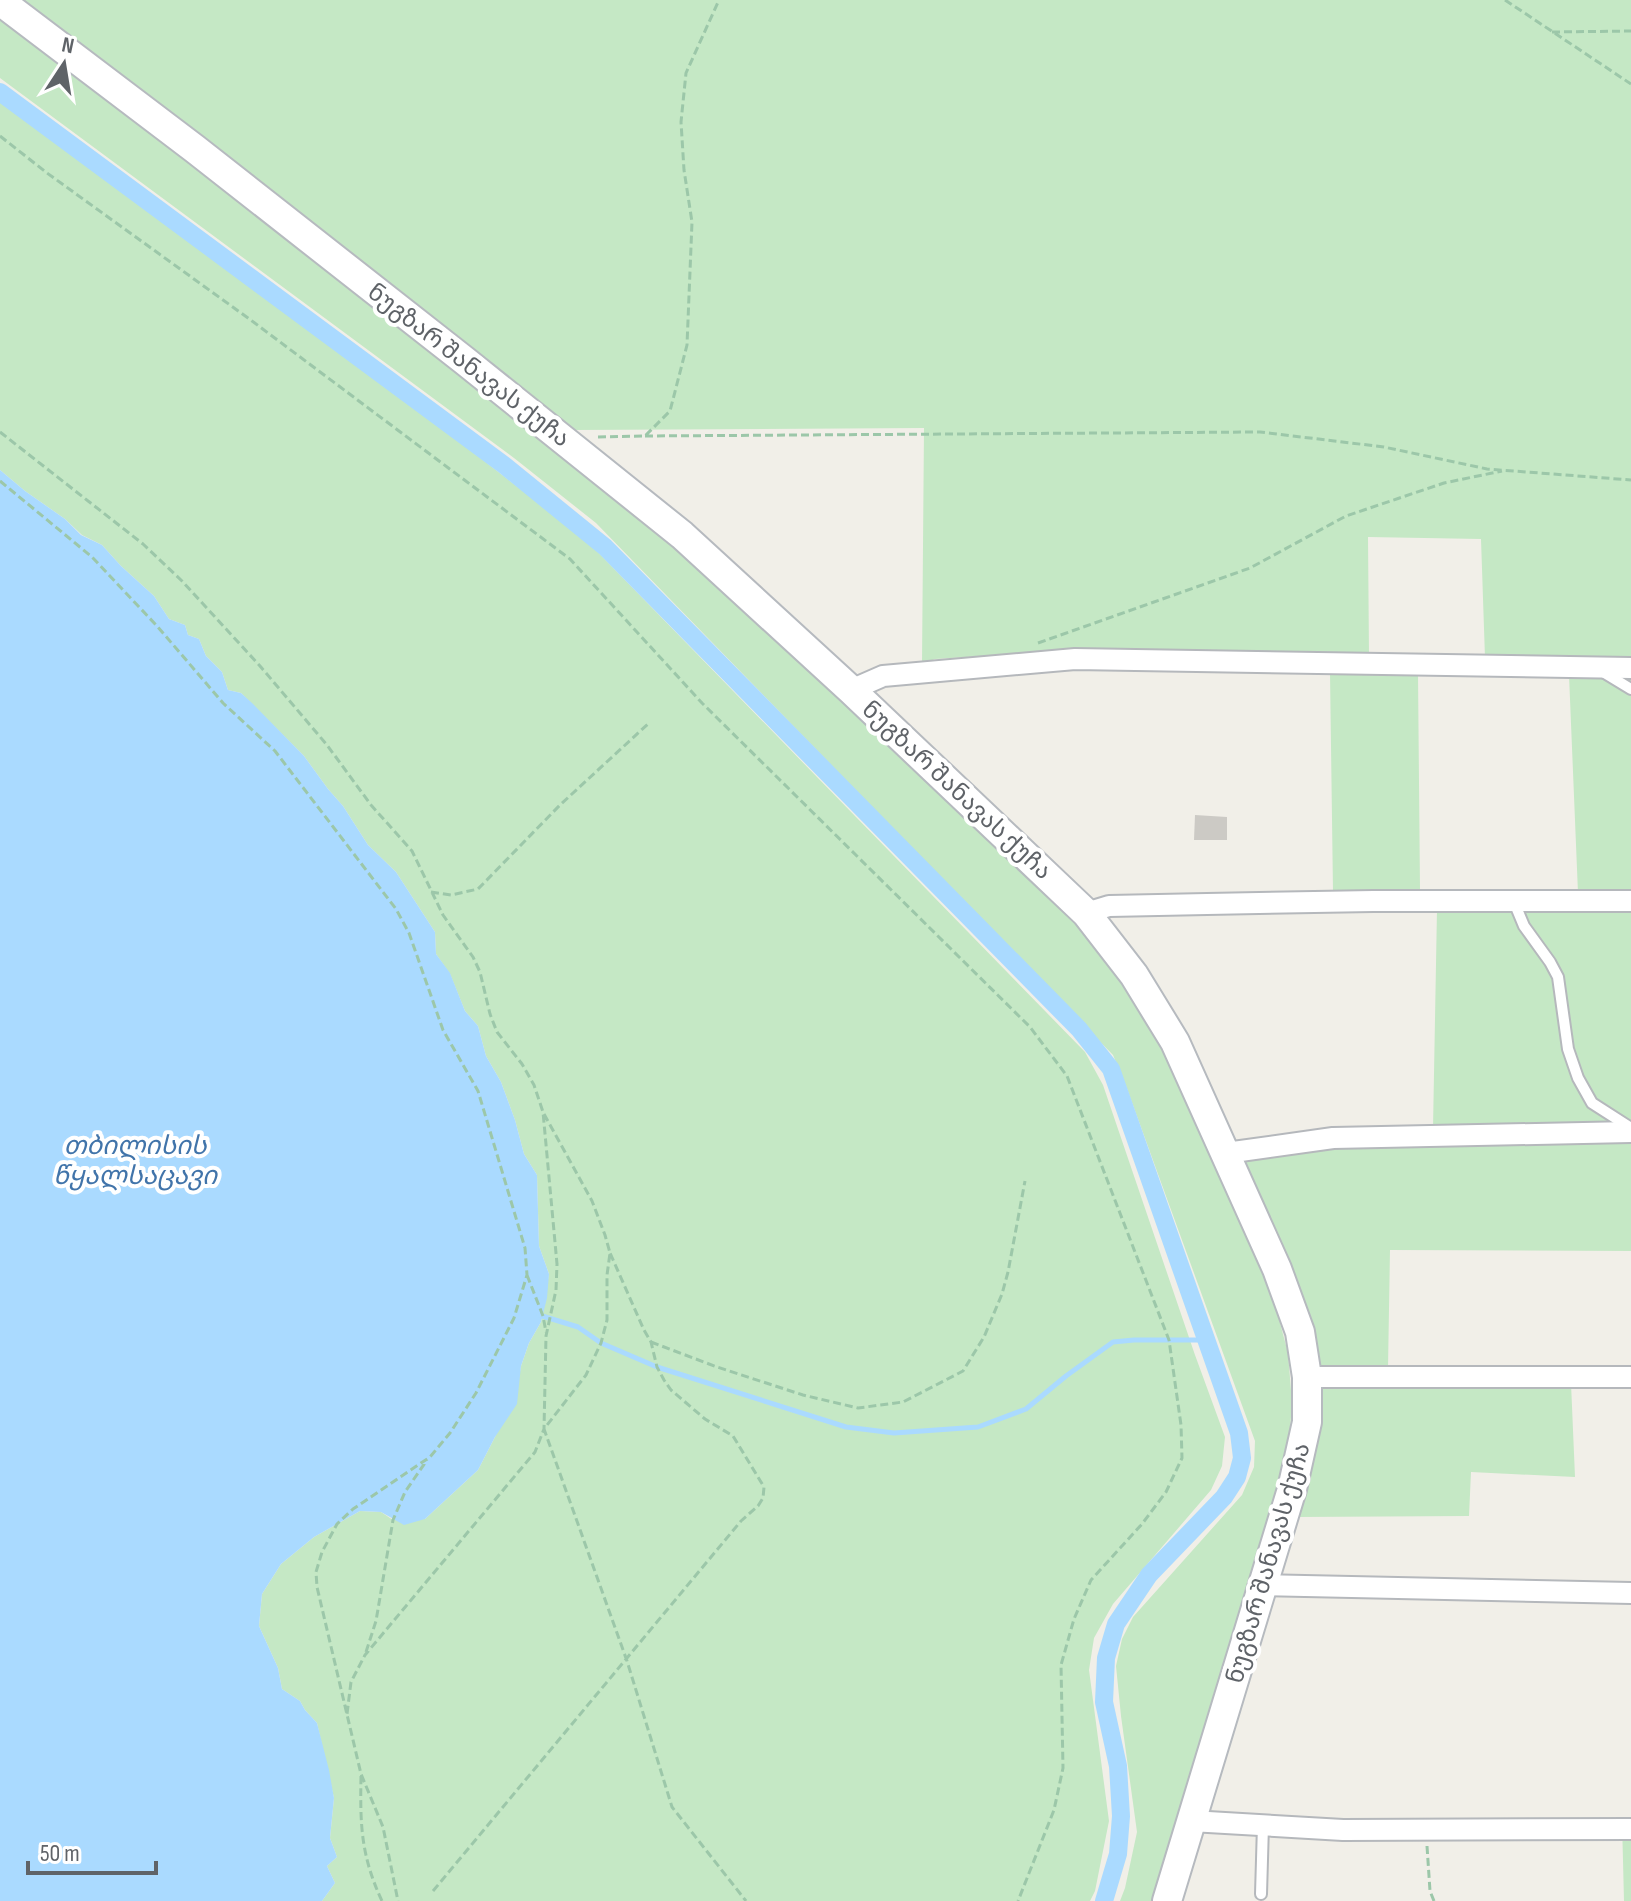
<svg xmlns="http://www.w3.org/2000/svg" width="1631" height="1901" font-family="'Sofia Sans Condensed','Noto Sans Georgian',sans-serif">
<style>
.green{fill:#c5e8c5}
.water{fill:#aadaff}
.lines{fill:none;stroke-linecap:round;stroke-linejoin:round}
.stream{stroke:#aadaff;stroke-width:5}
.canal{stroke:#aadaff;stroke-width:18}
.building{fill:#cccac5}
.lane-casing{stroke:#b5b8bc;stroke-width:14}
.street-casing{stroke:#b5b8bc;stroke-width:24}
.secondary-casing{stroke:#b6babf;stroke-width:32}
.path{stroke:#9cc7a9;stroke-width:3;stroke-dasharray:8 4;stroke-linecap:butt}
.lane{stroke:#fff;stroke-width:10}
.street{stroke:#fff;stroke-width:20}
.secondary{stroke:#fff;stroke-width:28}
.labels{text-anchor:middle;stroke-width:8;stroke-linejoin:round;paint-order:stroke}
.street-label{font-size:24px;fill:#5f6368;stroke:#fff}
.water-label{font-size:26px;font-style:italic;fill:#4174aa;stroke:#fff}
</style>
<rect width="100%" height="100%" fill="#f1efe8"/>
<path class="green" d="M 14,0 L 1631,0 L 1631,660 L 1485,658 L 1481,539 L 1368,537 L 1369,656 L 1080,650 L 935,659 L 922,664 L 924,428 L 574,430 L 562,426 Z
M 0,15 L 658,525 L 1042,887 L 1094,941 L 1162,1038 L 1275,1304 L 1288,1353 L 1292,1403 L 1289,1445 L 1256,1569 L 1155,1901 L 1120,1901 L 1125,1888 L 1137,1832 L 1121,1716 L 1116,1666 L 1122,1639 L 1133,1617 L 1242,1495 L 1254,1467 L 1255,1441 L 1126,1086 L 1113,1055 L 596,523 L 514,458 L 0,78 Z
M 0,98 L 385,384 L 586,540 L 1085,1052 L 1103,1085 L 1195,1355 L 1225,1437 L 1222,1466 L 1211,1490 L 1113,1604 L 1094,1638 L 1089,1670 L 1109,1821 L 1095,1891 L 1090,1901 L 322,1901 L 335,1883 L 327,1866 L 337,1857 L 330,1838 L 334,1798 L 317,1723 L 305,1710 L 300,1701 L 282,1689 L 278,1668 L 259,1626 L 262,1594 L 281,1564 L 314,1537 L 360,1511 L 381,1512 L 393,1520 L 425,1519 L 478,1470 L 495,1437 L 519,1378 L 521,1366 L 529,1343 L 541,1322 L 549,1274 L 539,1246 L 537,1175 L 524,1154 L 515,1120 L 501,1082 L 486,1056 L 478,1026 L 465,1011 L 450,974 L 436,954 L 435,932 L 396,872 L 368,845 L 343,806 L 328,789 L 304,756 L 241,693 L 228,690 L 222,672 L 206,656 L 199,639 L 188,635 L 185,625 L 169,619 L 154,596 L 121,566 L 102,545 L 82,535 L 65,519 L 25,491 L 0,470 Z
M 1330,673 L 1418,674 L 1420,890 L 1333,891 Z
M 1569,675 L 1631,676 L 1631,894 L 1578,893 Z
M 1437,909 L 1631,909 L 1631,1126 L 1433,1129 Z
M 1631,1139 L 1631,1251 L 1390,1250 L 1388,1369 L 1320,1368 L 1238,1159 L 1336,1146 Z
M 1318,1383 L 1571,1383 L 1575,1477 L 1471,1472 L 1469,1516 L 1297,1517 L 1316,1449 Z
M 1622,1821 L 1631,1821 L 1631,1901 L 1624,1901 Z"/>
<path class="water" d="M 0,470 L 25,491 L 65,519 L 81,535 L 102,545 L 121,566 L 154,596 L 169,619 L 185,625 L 188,635 L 199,639 L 206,656 L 222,672 L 228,690 L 241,693 L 252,703 L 304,756 L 328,789 L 343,806 L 368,845 L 396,872 L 435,932 L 436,954 L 450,973 L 465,1011 L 478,1026 L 486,1056 L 501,1082 L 515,1120 L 524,1154 L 537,1175 L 539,1246 L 549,1274 L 547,1298 L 541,1322 L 529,1343 L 521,1366 L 517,1404 L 495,1437 L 478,1470 L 425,1519 L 404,1525 L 381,1512 L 360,1511 L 314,1537 L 281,1564 L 262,1594 L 259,1626 L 278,1668 L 282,1689 L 300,1701 L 305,1710 L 317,1723 L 329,1770 L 334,1798 L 330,1838 L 337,1857 L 327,1866 L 335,1883 L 322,1901 L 0,1901 Z"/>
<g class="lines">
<path class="stream" d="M 539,1315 L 578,1327 L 601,1343 L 657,1367 L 846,1427 L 894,1433 L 978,1427 L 1026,1409 L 1066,1376 L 1113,1342 L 1134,1340 L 1206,1340"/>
<path class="canal" d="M 0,92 L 504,465 L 605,547 L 1079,1029 L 1111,1069 L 1239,1433 L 1242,1458 L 1237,1477 L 1224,1497 L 1149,1575 L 1116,1624 L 1106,1658 L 1104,1702 L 1118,1766 L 1121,1816 L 1118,1854 L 1104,1901"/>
</g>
<path class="building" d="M 1195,815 L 1227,817 L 1227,840 L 1194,840 Z"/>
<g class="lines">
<defs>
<path id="lane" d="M 1603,672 L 1631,689
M 1514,902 L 1524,926 L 1550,962 L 1558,977 L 1568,1049 L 1578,1078 L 1592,1103 L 1631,1128
M 1261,1894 L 1263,1825"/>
<path id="street" d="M 851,690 L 883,676 L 1075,659 L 1631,668
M 1086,913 L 1109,906 L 1207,904 L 1373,901 L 1631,901
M 1226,1153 L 1333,1138 L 1631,1132
M 1307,1377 L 1631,1377
M 1263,1585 L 1631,1593
M 1191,1821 L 1343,1830 L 1631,1829"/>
<path id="secondary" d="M 0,1 L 195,149 L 465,361 L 682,535 L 851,690 L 1086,913 L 1134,975 L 1175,1042 L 1277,1269 L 1300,1332 L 1307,1377 L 1307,1422 L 1292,1489 L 1167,1901"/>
</defs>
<use href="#lane" class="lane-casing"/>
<use href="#street" class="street-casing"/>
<use href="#secondary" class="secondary-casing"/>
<path class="path" d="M 1505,0 L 1631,84
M 1552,32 L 1631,31
M 0,136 L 47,173 L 248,318 L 570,559 L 702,703 L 1030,1027 L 1067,1076 L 1169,1340 L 1181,1425 L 1182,1458 L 1166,1492 L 1142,1524 L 1091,1580 L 1074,1619 L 1061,1665 L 1063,1768 L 1054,1810 L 1018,1901
M 0,432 L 143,544 L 182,581 L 260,666 L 327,745 L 371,805 L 412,851 L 443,915 L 473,957 L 480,972 L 490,1014 L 497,1032 L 522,1064 L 534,1085 L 543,1112 L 557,1264 L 556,1290 L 546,1336 L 544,1429 L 535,1452 L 365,1655 L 351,1682 L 347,1714
M 645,436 L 1260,432 L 1384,447 L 1487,469 L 1631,480
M 598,437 L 645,436 L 670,411 L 687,345 L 692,222 L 684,170 L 681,122 L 686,73 L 719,0
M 0,481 L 92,557 L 157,626 L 223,703 L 275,751 L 396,909 L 409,933 L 443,1030 L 478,1091 L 525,1248 L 527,1275 L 514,1318 L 476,1393 L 450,1433 L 430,1457 L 353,1509 L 337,1524 L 322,1552 L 316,1572 L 317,1587 L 361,1774 L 383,1827 L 398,1901
M 1038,643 L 1250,568 L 1346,516 L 1444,483 L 1502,471
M 431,892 L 451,895 L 478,889 L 560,805 L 649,723
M 544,1114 L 592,1201 L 605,1235 L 610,1253 L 607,1275 L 607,1320 L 601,1343 L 586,1375 L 544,1429 L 627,1661 L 672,1807 L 746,1901
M 527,1275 L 543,1316 L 546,1332
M 651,1342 L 717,1367 L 803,1395 L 858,1408 L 903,1402 L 963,1371 L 984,1337 L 1002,1294 L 1008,1272 L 1025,1181
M 366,1652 L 376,1621 L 393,1520 L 405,1492 L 427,1460
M 361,1776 C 360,1825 361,1856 382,1901
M 1427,1846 L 1430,1891 L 1434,1901
M 433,1891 L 741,1521 L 758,1506 L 763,1498 L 764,1487 L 733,1436 L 705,1419 L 671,1390 L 664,1380 L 657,1367 L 651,1342 L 644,1330 L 610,1253"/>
<use href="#lane" class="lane"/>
<use href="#street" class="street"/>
<use href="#secondary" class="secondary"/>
</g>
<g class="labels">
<g class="street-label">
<text transform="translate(469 365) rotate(38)" y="8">ნუგზარ შანავას ქუჩა</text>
<text transform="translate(957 790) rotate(43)" y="8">ნუგზარ შანავას ქუჩა</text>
<text transform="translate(1268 1563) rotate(-74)" y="8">ნუგზარ შანავას ქუჩა</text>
</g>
<g class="water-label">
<text x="135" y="1154">თბილისის<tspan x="135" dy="30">წყალსაცავი</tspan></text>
</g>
</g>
<g transform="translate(64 64) rotate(12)" stroke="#ffffff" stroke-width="6" paint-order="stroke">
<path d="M0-6L14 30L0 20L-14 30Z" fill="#5f6368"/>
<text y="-12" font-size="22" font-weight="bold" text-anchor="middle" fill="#5f6368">N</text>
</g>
<path d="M28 1861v12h128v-12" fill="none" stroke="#5f6368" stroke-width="4"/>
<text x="40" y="1861" font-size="24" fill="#5f6368" stroke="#ffffff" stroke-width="6" paint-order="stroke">50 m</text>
</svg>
